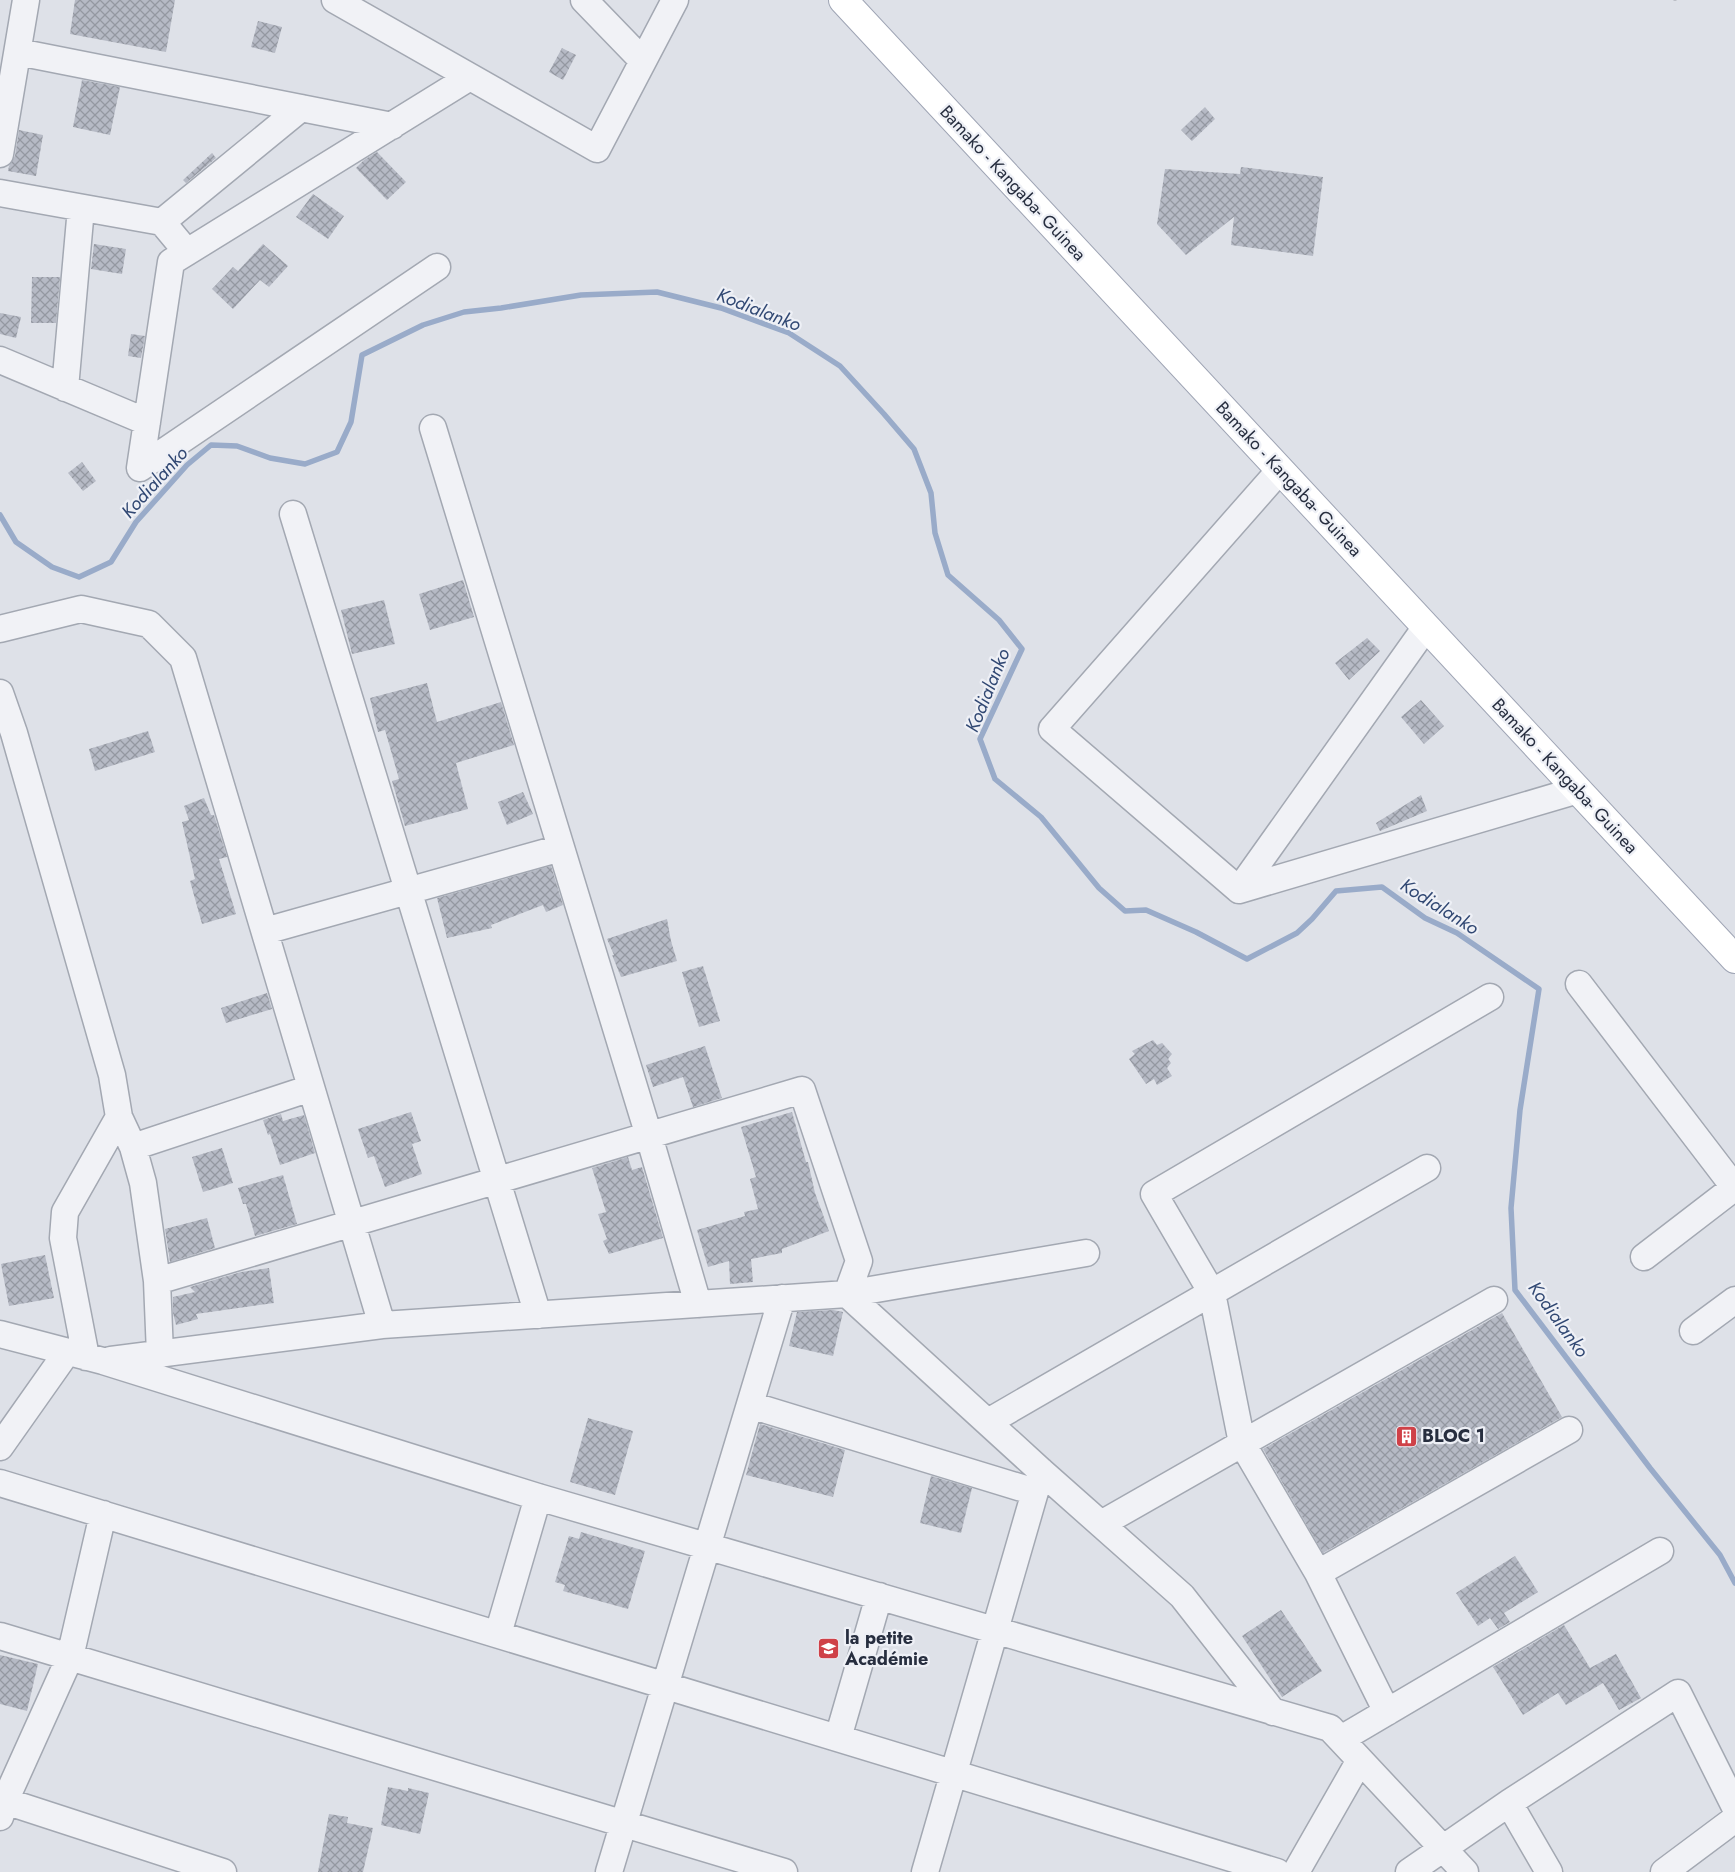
<svg xmlns="http://www.w3.org/2000/svg" width="1735" height="1872" font-family="Jost,sans-serif">
<style>
.lines{fill:none;stroke-linecap:round;stroke-linejoin:round}
.stream{stroke:#99abc9;stroke-width:5.5}
.building{fill:url(#building-cross-hatch)}
.minor-casing{stroke:#a3a8b2;stroke-width:29}
.major-casing{stroke:#9ea4b4;stroke-width:30}
.path{stroke:#bcbfc6;stroke-width:3;stroke-dasharray:4 4;stroke-linecap:butt}
.minor{stroke:#f1f2f6;stroke-width:26}
.major{stroke:#fff;stroke-width:28}
.labels{text-anchor:middle;stroke-width:4.5;stroke-linejoin:round;paint-order:stroke}
.street-label{font-size:18px;fill:#272e3f;stroke:#eef0f6}
.poi-label{font-size:18px;font-weight:bold;fill:#272e3f;stroke:#eef0f6;text-anchor:start}
.water-label{font-size:19px;font-style:italic;fill:#314873;stroke:#eef0f6}
</style>
<defs>
<pattern id="building-cross-hatch" width="8" height="8" patternUnits="userSpaceOnUse" patternTransform="scale(1.25)"><rect width="8" height="8" fill="#b6bac5"/><path d="M0 0l8 8M0 8l8-8" fill="none" stroke="#9498a1"/></pattern>
</defs>
<rect width="100%" height="100%" fill="#dee1e8"/>
<g class="lines">
<path class="stream" d="M 0,515 L 16,542 L 52,567 L 79,577 L 111,562 L 136,522 L 187,465 L 211,445 L 237,446 L 270,458 L 305,464 L 337,452 L 351,422 L 362,355 L 423,325 L 464,312 L 501,308 L 581,295 L 657,292 L 721,308 L 789,333 L 840,366 L 884,414 L 914,449 L 931,493 L 935,533 L 948,575 L 999,620 L 1022,649 L 980,739 L 995,779 L 1041,817 L 1099,888 L 1125,911 L 1146,910 L 1196,932 L 1247,959 L 1297,933 L 1312,919 L 1336,891 L 1382,887 L 1425,918 L 1457,933 L 1539,989 L 1520,1110 L 1511,1208 L 1515,1290 L 1650,1468 L 1720,1555 L 1735,1583"/>
</g>
<path class="building" d="M 75,0 L 175,0 L 166,52 L 70,34 Z
M 258,21 L 282,27 L 275,53 L 251,47 Z
M 562,48 L 576,55 L 563,80 L 549,72 Z
M 82,80 L 120,87 L 110,135 L 73,127 Z
M 1205,107 L 1215,119 L 1192,141 L 1181,130 Z
M 19,130 L 43,135 L 36,176 L 8,171 L 9,166 L 15,156 Z
M 377,152 L 406,182 L 387,200 L 356,168 L 364,160 Z
M 212,153 L 216,158 L 186,183 L 183,180 Z
M 1241,167 L 1323,177 L 1313,256 L 1231,245 L 1234,217 L 1186,255 L 1157,224 L 1165,169 L 1240,174 Z
M 313,194 L 344,216 L 328,239 L 296,217 Z
M 94,244 L 126,249 L 122,274 L 91,269 Z
M 263,244 L 288,266 L 269,287 L 260,280 L 233,309 L 212,289 L 233,267 L 238,271 Z
M 32,277 L 60,277 L 56,323 L 31,323 Z
M 0,313 L 21,317 L 16,338 L 0,334 Z
M 131,334 L 145,336 L 141,358 L 128,356 Z
M 82,462 L 96,481 L 83,491 L 68,473 Z
M 463,580 L 474,617 L 430,630 L 419,594 Z
M 384,600 L 395,644 L 352,654 L 341,610 Z
M 1367,638 L 1380,651 L 1349,680 L 1335,663 Z
M 427,683 L 437,722 L 501,702 L 514,745 L 456,763 L 468,809 L 405,826 L 392,781 L 399,779 L 385,730 L 378,732 L 370,698 Z
M 1421,700 L 1444,726 L 1424,744 L 1401,717 Z
M 148,731 L 155,752 L 95,771 L 89,749 Z
M 523,792 L 533,814 L 507,825 L 498,802 Z
M 1421,795 L 1427,811 L 1380,831 L 1376,823 Z
M 204,798 L 211,815 L 214,815 L 227,857 L 219,859 L 236,914 L 202,924 L 190,881 L 195,879 L 182,822 L 189,820 L 184,806 Z
M 551,866 L 563,905 L 546,912 L 543,905 L 491,925 L 492,928 L 447,938 L 437,898 Z
M 667,919 L 671,941 L 677,961 L 621,977 L 612,955 L 614,955 L 607,939 Z
M 703,966 L 720,1021 L 699,1027 L 682,972 Z
M 267,993 L 272,1009 L 226,1023 L 221,1008 Z
M 1153,1040 L 1157,1045 L 1162,1043 L 1172,1054 L 1168,1059 L 1171,1063 L 1167,1068 L 1172,1076 L 1157,1085 L 1154,1079 L 1146,1084 L 1129,1059 L 1135,1054 L 1132,1051 Z
M 705,1046 L 722,1098 L 693,1107 L 683,1077 L 653,1087 L 646,1065 Z
M 411,1112 L 421,1141 L 412,1144 L 422,1174 L 385,1187 L 374,1156 L 368,1158 L 358,1129 Z
M 792,1112 L 806,1162 L 808,1162 L 815,1193 L 829,1231 L 782,1249 L 782,1253 L 751,1259 L 753,1282 L 730,1284 L 729,1261 L 708,1267 L 697,1230 L 745,1216 L 744,1212 L 758,1209 L 750,1179 L 756,1177 L 741,1127 Z
M 281,1114 L 283,1121 L 304,1115 L 315,1153 L 280,1165 L 270,1134 L 268,1135 L 263,1120 Z
M 222,1148 L 233,1183 L 203,1192 L 192,1157 Z
M 628,1157 L 632,1170 L 642,1167 L 663,1238 L 609,1254 L 603,1241 L 607,1239 L 598,1214 L 606,1212 L 592,1168 Z
M 283,1175 L 297,1224 L 255,1236 L 246,1204 L 243,1204 L 238,1188 Z
M 207,1218 L 215,1248 L 170,1262 L 165,1229 Z
M 45,1255 L 54,1298 L 9,1306 L 1,1264 Z
M 269,1268 L 274,1303 L 196,1314 L 198,1319 L 176,1325 L 173,1313 L 173,1297 L 195,1292 L 190,1287 L 241,1272 Z
M 833,1310 L 843,1312 L 833,1356 L 789,1346 L 797,1312 Z
M 1502,1313 L 1562,1417 L 1323,1553 L 1263,1449 Z
M 588,1418 L 633,1431 L 615,1495 L 570,1482 Z
M 760,1424 L 845,1450 L 833,1497 L 746,1475 Z
M 931,1476 L 972,1488 L 961,1533 L 920,1523 Z
M 581,1532 L 645,1551 L 628,1609 L 563,1591 L 565,1585 L 555,1582 L 569,1536 L 579,1539 Z
M 1515,1556 L 1538,1592 L 1504,1613 L 1510,1622 L 1498,1629 L 1490,1618 L 1478,1626 L 1456,1593 Z
M 1281,1610 L 1322,1671 L 1282,1697 L 1242,1636 Z
M 1564,1625 L 1590,1668 L 1616,1654 L 1641,1698 L 1619,1710 L 1603,1683 L 1566,1705 L 1558,1693 L 1523,1715 L 1493,1667 Z
M 0,1655 L 38,1664 L 27,1711 L 0,1704 Z
M 388,1787 L 408,1791 L 408,1788 L 429,1793 L 420,1834 L 381,1825 Z
M 329,1814 L 348,1817 L 347,1823 L 373,1828 L 363,1872 L 318,1872 Z"/>
<g class="lines">
<defs>
<path id="minor" d="M 335,0 L 597,149 L 675,0
M 584,0 L 643,61
M 18,52 L 392,126
M 0,154 L 26,0
M 0,193 L 162,222 L 187,252
M 162,222 L 301,108
M 0,360 L 147,422
M 65,388 L 81,208
M 433,428 L 649,1136 L 698,1304
M 140,468 L 171,262 L 470,77
M 140,468 L 437,267
M 293,514 L 538,1315
M 0,629 L 81,609 L 149,624 L 183,658 L 382,1325
M 0,693 L 14,733 L 112,1075 L 119,1117 L 65,1212 L 63,1238 L 86,1357
M 1239,890 L 1052,729 L 1280,470
M 1239,890 L 1578,790
M 1239,890 L 1426,627
M 265,931 L 561,848
M 1579,984 L 1735,1188
M 119,1117 L 133,1147 L 143,1183 L 157,1281 L 160,1354
M 133,1147 L 311,1088
M 1644,1257 L 1735,1187
M 157,1281 L 802,1090 L 859,1261 L 847,1294
M 847,1294 L 1041,1471 L 1182,1596 L 1273,1712
M 1693,1331 L 1735,1300
M 0,1334 L 103,1361 L 538,1497 L 1330,1728 L 1465,1872
M 111,1360 L 382,1325 L 847,1294 L 1086,1253
M 750,1405 L 1035,1492
M 988,1422 L 1427,1168
M 0,1447 L 67,1352
M 0,1483 L 1277,1872
M 1101,1524 L 1494,1300
M 1318,1573 L 1569,1430
M 498,1634 L 538,1497
M 0,1636 L 784,1872
M 1387,1712 L 1318,1573 L 1242,1443 L 1212,1293 L 1154,1194 L 1490,997
M 838,1738 L 879,1596
M 1341,1739 L 1660,1551
M 5,1801 L 223,1872
M 1509,1803 L 1549,1872
M 0,1817 L 5,1801 L 70,1657 L 103,1514
M 609,1872 L 782,1298
M 925,1872 L 1041,1471
M 1296,1872 L 1360,1760
M 1409,1872 L 1509,1803 L 1678,1693 L 1735,1807
M 1664,1872 L 1735,1819"/>
<path id="major" d="M 843,0 L 1735,959"/>
</defs>
<use href="#minor" class="minor-casing"/>
<use href="#major" class="major-casing"/>
<path class="path" d="M 1675,1 L 1675,0"/>
<use href="#minor" class="minor"/>
<use href="#major" class="major"/>
</g>
<defs>
<symbol id="building-square" viewBox="-11 -11 22 22"><rect x="-9" y="-9" width="18" height="18" rx="4" fill="#cf4148" stroke="#eef0f6"/><path d="M-4-6H4V6H1V3H-1V6H-4ZM-2.5-4.3h1.7v1.8h-1.7ZM.8-4.3h1.7v1.8H.8ZM-2.5-1h1.7V.8h-1.7ZM.8-1h1.7V.8H.8Z" fill="#fff"/></symbol>
<symbol id="school-square" viewBox="-11 -11 22 22"><rect x="-9" y="-9" width="18" height="18" rx="4" fill="#cf4148" stroke="#eef0f6"/><path d="M0-5L7-2L0 1L-7-2ZM-4 1L0 2.5L4 1V4Q0 6-4 4Z" fill="#fff"/></symbol>
</defs>
<g fill-rule="evenodd">
<use href="#building-square" x="1394" y="1424" width="25" height="25"/>
<use href="#school-square" x="816" y="1636" width="25" height="25"/>
</g>
<g class="labels">
<g class="street-label">
<text transform="translate(1013 183) rotate(47)" y="6">Bamako - Kangaba- Guinea</text>
<text transform="translate(1289 479) rotate(47)" y="6">Bamako - Kangaba- Guinea</text>
<text transform="translate(1565 776) rotate(47)" y="6">Bamako - Kangaba- Guinea</text>
</g>
<g class="poi-label">
<text x="1422" y="1442">BLOC 1</text>
<text x="845" y="1644">la petite<tspan x="845" dy="21">Académie</tspan></text>
</g>
<g class="water-label">
<text transform="translate(759 309) rotate(21)" y="7">Kodialanko</text>
<text transform="translate(154 482) rotate(-48)" y="7">Kodialanko</text>
<text transform="translate(987 690) rotate(-68)" y="7">Kodialanko</text>
<text transform="translate(1440 906) rotate(32)" y="7">Kodialanko</text>
<text transform="translate(1559 1319) rotate(54)" y="7">Kodialanko</text>
</g>
</g>
</svg>
